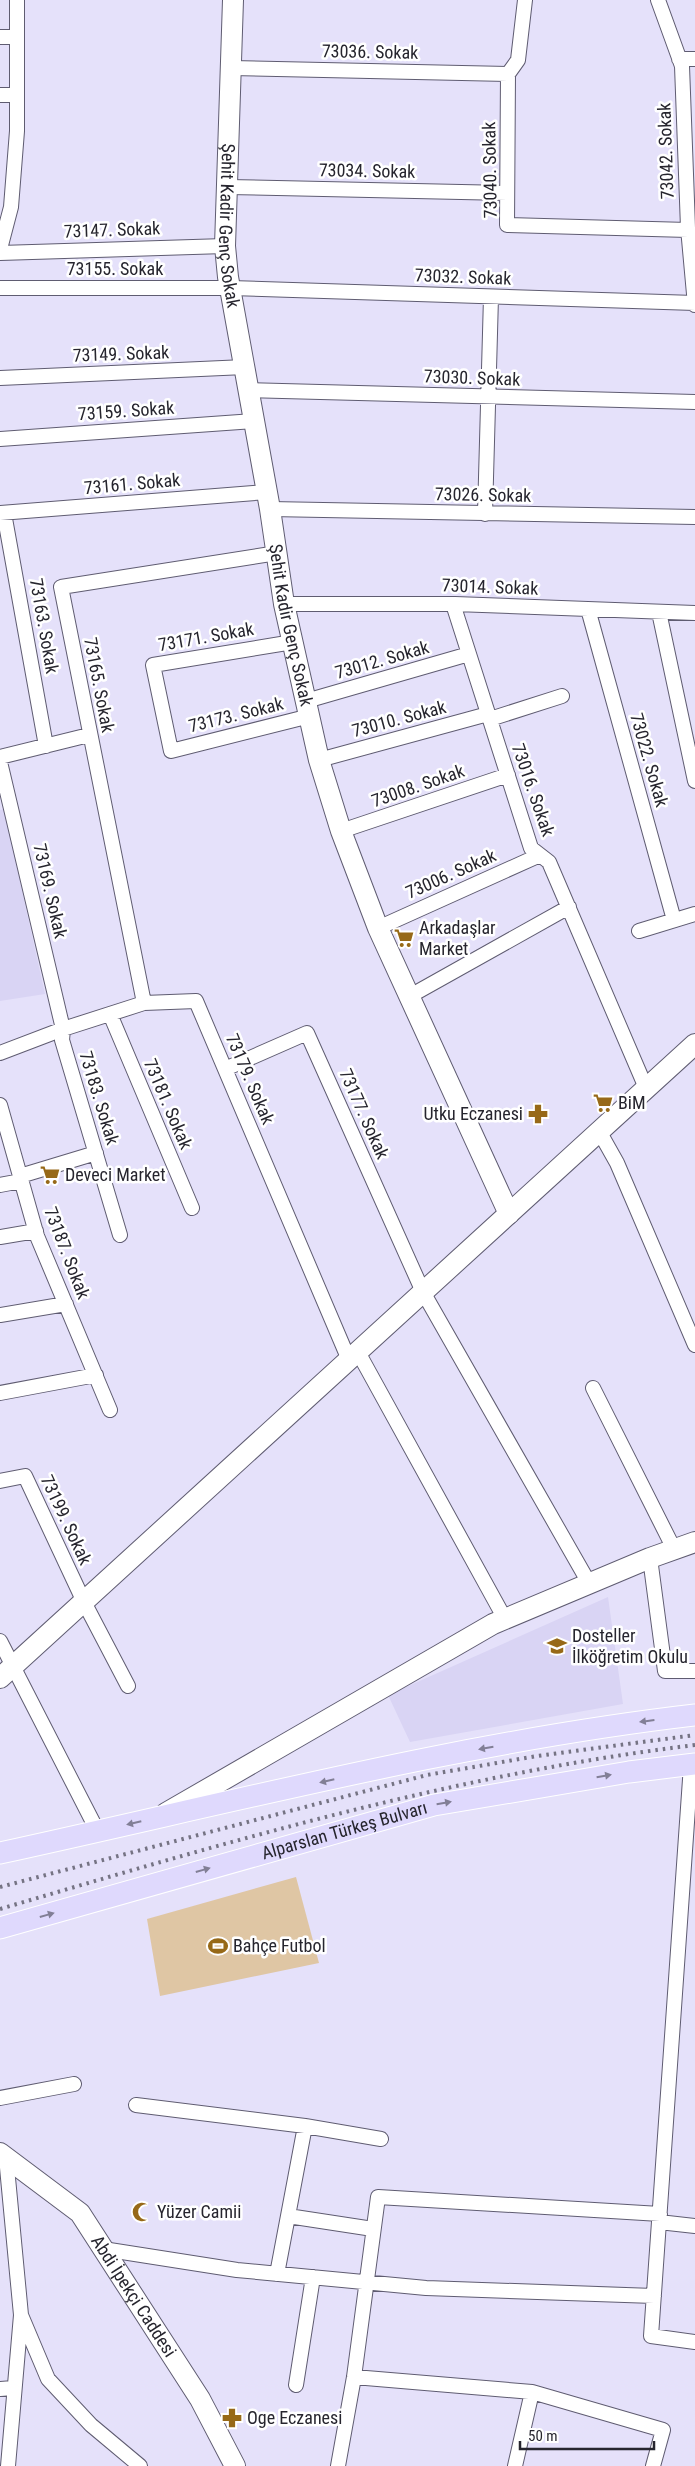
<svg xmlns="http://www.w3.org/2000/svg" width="695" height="2466" font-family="'Roboto Condensed',sans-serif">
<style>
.built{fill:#d9d4f4}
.green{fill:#dfc6a4}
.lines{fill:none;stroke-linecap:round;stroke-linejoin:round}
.street-casing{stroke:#5f5c71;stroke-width:16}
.secondary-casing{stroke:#5f5c71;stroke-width:22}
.primary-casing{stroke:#fff;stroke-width:23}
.street{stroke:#fff;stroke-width:14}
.secondary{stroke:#fff;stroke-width:20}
.primary{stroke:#dfd9fd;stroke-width:21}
.rail{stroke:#757383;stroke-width:4;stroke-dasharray:2.5 5;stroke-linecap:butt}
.oneway{fill:#827f96}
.labels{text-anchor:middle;stroke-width:5;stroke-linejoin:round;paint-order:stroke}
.street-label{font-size:18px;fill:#26252e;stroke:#fff}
.poi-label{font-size:18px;fill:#26252e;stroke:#fff;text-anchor:start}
</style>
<rect width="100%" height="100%" fill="#e5e1fa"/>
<path class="built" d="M 4,809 L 45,994 L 0,1001 L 0,810 Z
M 608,1597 L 623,1704 L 410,1742 L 388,1695 Z"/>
<path class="green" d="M 296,1877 L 319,1963 L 160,1996 L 147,1919 Z"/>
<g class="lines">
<defs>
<path id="street" d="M 525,0 L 518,60 L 508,74 L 507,225 L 688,230
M 658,0 L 682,66 L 688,228 L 695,305
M 0,37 L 17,37
M 679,59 L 695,59
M 231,68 L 508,74
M 0,95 L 17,95
M 227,187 L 507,193
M 0,249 L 11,207 L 17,131 L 17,0
M 0,253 L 225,246
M 0,288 L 230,288 L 695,303
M 0,378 L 245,367
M 248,390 L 695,402
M 0,439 L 254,421
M 270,509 L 695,517
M 0,513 L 267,492
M 4,513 L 46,746
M 485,514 L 491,297
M 284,604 L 455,604 L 695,613
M 453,604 L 531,848 L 549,862 L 646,1088
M 588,609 L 674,920
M 659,612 L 695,781
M 293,642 L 153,665 L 171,751 L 310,716
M 306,701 L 469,654
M 490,719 L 562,696
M 0,757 L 89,735
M 319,760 L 488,714
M 0,762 L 63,1029 L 62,1040 L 120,1235
M 341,831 L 508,775
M 378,928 L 540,855
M 639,931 L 695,914
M 410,996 L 569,907
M 144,1003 L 61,587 L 277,553
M 110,1014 L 192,1208
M 0,1053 L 63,1029 L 144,1003 L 196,1001 L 349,1360
M 225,1069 L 307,1033 L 423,1292 L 589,1583
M 0,1105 L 37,1236 L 110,1410
M 599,1131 L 617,1163 L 695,1345
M 20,1176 L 96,1153
M 0,1185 L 21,1181
M 0,1237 L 36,1231
M 0,1315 L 66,1304
M 358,1352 L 505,1619
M 593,1388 L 674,1549
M 0,1393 L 96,1375
M 0,1481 L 25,1476 L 84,1602 L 128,1686
M 650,1558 L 665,1671 L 695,1671
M 0,1641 L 98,1832
M 691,1765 L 651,2336 L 695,2342
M 0,2098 L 74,2084
M 136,2105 L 305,2126 L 381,2139
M 6,2157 L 21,2315 L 8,2466
M 288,2216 L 373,2229
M 659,2222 L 695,2226
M 103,2249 L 237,2270 L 426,2288 L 654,2296
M 277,2274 L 305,2126
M 21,2315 L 48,2379 L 91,2425 L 140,2466
M 354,2377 L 532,2392 L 663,2430 L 653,2466
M 296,2385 L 313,2277
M 0,2389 L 13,2388
M 338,2466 L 354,2377 L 378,2197 L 660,2214
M 515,2466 L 532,2392"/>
<g id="secondary">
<path id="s1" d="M 233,0 L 225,246 L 228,277 L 270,509 L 284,604 L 319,760 L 341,831 L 378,928 L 509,1214"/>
<path d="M 0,1678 L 695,1044"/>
<path d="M 166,1813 L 493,1624 L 650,1558 L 695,1542"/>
<path id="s2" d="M 0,2153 L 80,2213 L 200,2399 L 235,2466"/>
</g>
<g id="primary">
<path d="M 0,1853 C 230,1803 461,1742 695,1715"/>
<path id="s3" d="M 0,1928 L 434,1805 L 629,1772 L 695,1764"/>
</g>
</defs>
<use href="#street" class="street-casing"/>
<use href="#secondary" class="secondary-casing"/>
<use href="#primary" class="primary-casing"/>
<use href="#street" class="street"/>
<use href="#secondary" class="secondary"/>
<use href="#primary" class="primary"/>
<path class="rail" d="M 0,1887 L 427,1775 L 537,1756 L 695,1735
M 0,1909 C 230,1841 456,1774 695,1745"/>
</g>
<defs><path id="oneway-solid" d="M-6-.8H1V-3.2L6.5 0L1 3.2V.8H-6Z" transform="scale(1.25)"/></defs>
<g class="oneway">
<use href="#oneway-solid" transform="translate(647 1721) rotate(173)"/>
<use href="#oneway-solid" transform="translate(486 1748) rotate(170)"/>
<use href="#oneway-solid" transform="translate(604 1776) rotate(-10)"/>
<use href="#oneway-solid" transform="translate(327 1781) rotate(167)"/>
<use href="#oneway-solid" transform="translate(444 1803) rotate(-10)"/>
<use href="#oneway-solid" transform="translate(134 1823) rotate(167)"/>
<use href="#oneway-solid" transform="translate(203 1870) rotate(-16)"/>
<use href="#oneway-solid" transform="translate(47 1915) rotate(-16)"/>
</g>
<defs>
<symbol id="supermarket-bare" viewBox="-9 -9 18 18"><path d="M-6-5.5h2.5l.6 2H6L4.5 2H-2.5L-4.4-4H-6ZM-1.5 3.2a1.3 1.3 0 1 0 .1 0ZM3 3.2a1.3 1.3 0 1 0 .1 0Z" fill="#976918" stroke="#fff" stroke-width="2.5" paint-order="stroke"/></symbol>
<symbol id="pharmacy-bare" viewBox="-9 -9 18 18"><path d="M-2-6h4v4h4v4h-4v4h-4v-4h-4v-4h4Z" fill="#976918" stroke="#fff" stroke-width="2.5" paint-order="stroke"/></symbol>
<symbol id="school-bare" viewBox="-9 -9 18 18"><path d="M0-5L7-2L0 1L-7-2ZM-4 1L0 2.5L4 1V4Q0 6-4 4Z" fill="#976918" stroke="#fff" stroke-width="2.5" paint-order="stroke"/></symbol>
<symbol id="stadium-bare" viewBox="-9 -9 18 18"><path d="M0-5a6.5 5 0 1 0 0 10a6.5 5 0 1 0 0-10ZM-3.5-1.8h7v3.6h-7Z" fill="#976918" stroke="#fff" stroke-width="2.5" paint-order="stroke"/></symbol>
<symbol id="mosque-bare" viewBox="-9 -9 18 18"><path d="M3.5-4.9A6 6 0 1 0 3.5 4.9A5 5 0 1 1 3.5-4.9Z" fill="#976918" stroke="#fff" stroke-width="2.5" paint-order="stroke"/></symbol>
</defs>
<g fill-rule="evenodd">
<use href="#supermarket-bare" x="390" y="924" width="28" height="28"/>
<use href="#supermarket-bare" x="589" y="1089" width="28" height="28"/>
<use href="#pharmacy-bare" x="524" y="1100" width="28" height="28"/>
<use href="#supermarket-bare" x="36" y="1161" width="28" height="28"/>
<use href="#school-bare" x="543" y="1632" width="28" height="28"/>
<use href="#stadium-bare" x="204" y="1932" width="28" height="28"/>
<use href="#mosque-bare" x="128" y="2198" width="28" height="28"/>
<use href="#pharmacy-bare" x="218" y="2404" width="28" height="28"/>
</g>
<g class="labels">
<g class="street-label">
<text transform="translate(370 52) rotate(1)" y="6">73036. Sokak</text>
<text transform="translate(666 151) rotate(-92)" y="6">73042. Sokak</text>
<text transform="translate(490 170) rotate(-91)" y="6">73040. Sokak</text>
<text transform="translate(367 171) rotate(1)" y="6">73034. Sokak</text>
<text dy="6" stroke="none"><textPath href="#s1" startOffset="226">Şehit Kadir Genç Sokak</textPath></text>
<text transform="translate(112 230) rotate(-2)" y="6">73147. Sokak</text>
<text x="115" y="275">73155. Sokak</text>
<text transform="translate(463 277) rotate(2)" y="6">73032. Sokak</text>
<text transform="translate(121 354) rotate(-2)" y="6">73149. Sokak</text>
<text transform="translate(472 378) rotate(2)" y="6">73030. Sokak</text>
<text transform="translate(126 411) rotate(-4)" y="6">73159. Sokak</text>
<text transform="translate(132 484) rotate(-5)" y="6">73161. Sokak</text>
<text transform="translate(483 495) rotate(1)" y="6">73026. Sokak</text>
<text transform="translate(490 587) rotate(2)" y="6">73014. Sokak</text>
<text dy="6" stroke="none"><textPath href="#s1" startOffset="631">Şehit Kadir Genç Sokak</textPath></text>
<text transform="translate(44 626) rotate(80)" y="6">73163. Sokak</text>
<text transform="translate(206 637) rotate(-10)" y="6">73171. Sokak</text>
<text transform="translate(382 660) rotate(-16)" y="6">73012. Sokak</text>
<text transform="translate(99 685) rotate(79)" y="6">73165. Sokak</text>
<text transform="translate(236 715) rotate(-14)" y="6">73173. Sokak</text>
<text transform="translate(399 719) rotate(-15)" y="6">73010. Sokak</text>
<text transform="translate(649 760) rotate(74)" y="6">73022. Sokak</text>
<text transform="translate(418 786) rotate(-19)" y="6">73008. Sokak</text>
<text transform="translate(533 790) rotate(71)" y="6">73016. Sokak</text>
<text transform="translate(451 874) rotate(-24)" y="6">73006. Sokak</text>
<text transform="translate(50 891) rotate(77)" y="6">73169. Sokak</text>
<text transform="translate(250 1079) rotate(67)" y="6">73179. Sokak</text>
<text transform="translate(99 1098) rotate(73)" y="6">73183. Sokak</text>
<text transform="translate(168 1104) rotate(67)" y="6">73181. Sokak</text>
<text transform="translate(364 1114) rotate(66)" y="6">73177. Sokak</text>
<text transform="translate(67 1253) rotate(69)" y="6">73187. Sokak</text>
<text transform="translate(66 1520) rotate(65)" y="6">73199. Sokak</text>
<text dy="6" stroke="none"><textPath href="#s3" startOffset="358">Alparslan Türkeş Bulvarı</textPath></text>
<text dy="6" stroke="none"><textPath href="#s2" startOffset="199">Abdi İpekçi Caddesi</textPath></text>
</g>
<g class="poi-label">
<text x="419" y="934">Arkadaşlar<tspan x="419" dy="21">Market</tspan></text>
<text x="618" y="1109">BiM</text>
<text x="523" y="1120" text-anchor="end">Utku Eczanesi</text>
<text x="65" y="1181">Deveci Market</text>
<text x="572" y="1642">Dosteller<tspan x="572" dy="21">İlköğretim Okulu</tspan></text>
<text x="233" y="1952">Bahçe Futbol</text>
<text x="157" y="2218">Yüzer Camii</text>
<text x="247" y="2424">Oge Eczanesi</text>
</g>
</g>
<path d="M520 2441v8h134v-8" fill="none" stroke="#26252e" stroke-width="2.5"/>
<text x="528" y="2441" font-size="15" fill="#26252e" stroke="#ffffff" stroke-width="4" paint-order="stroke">50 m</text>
</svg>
